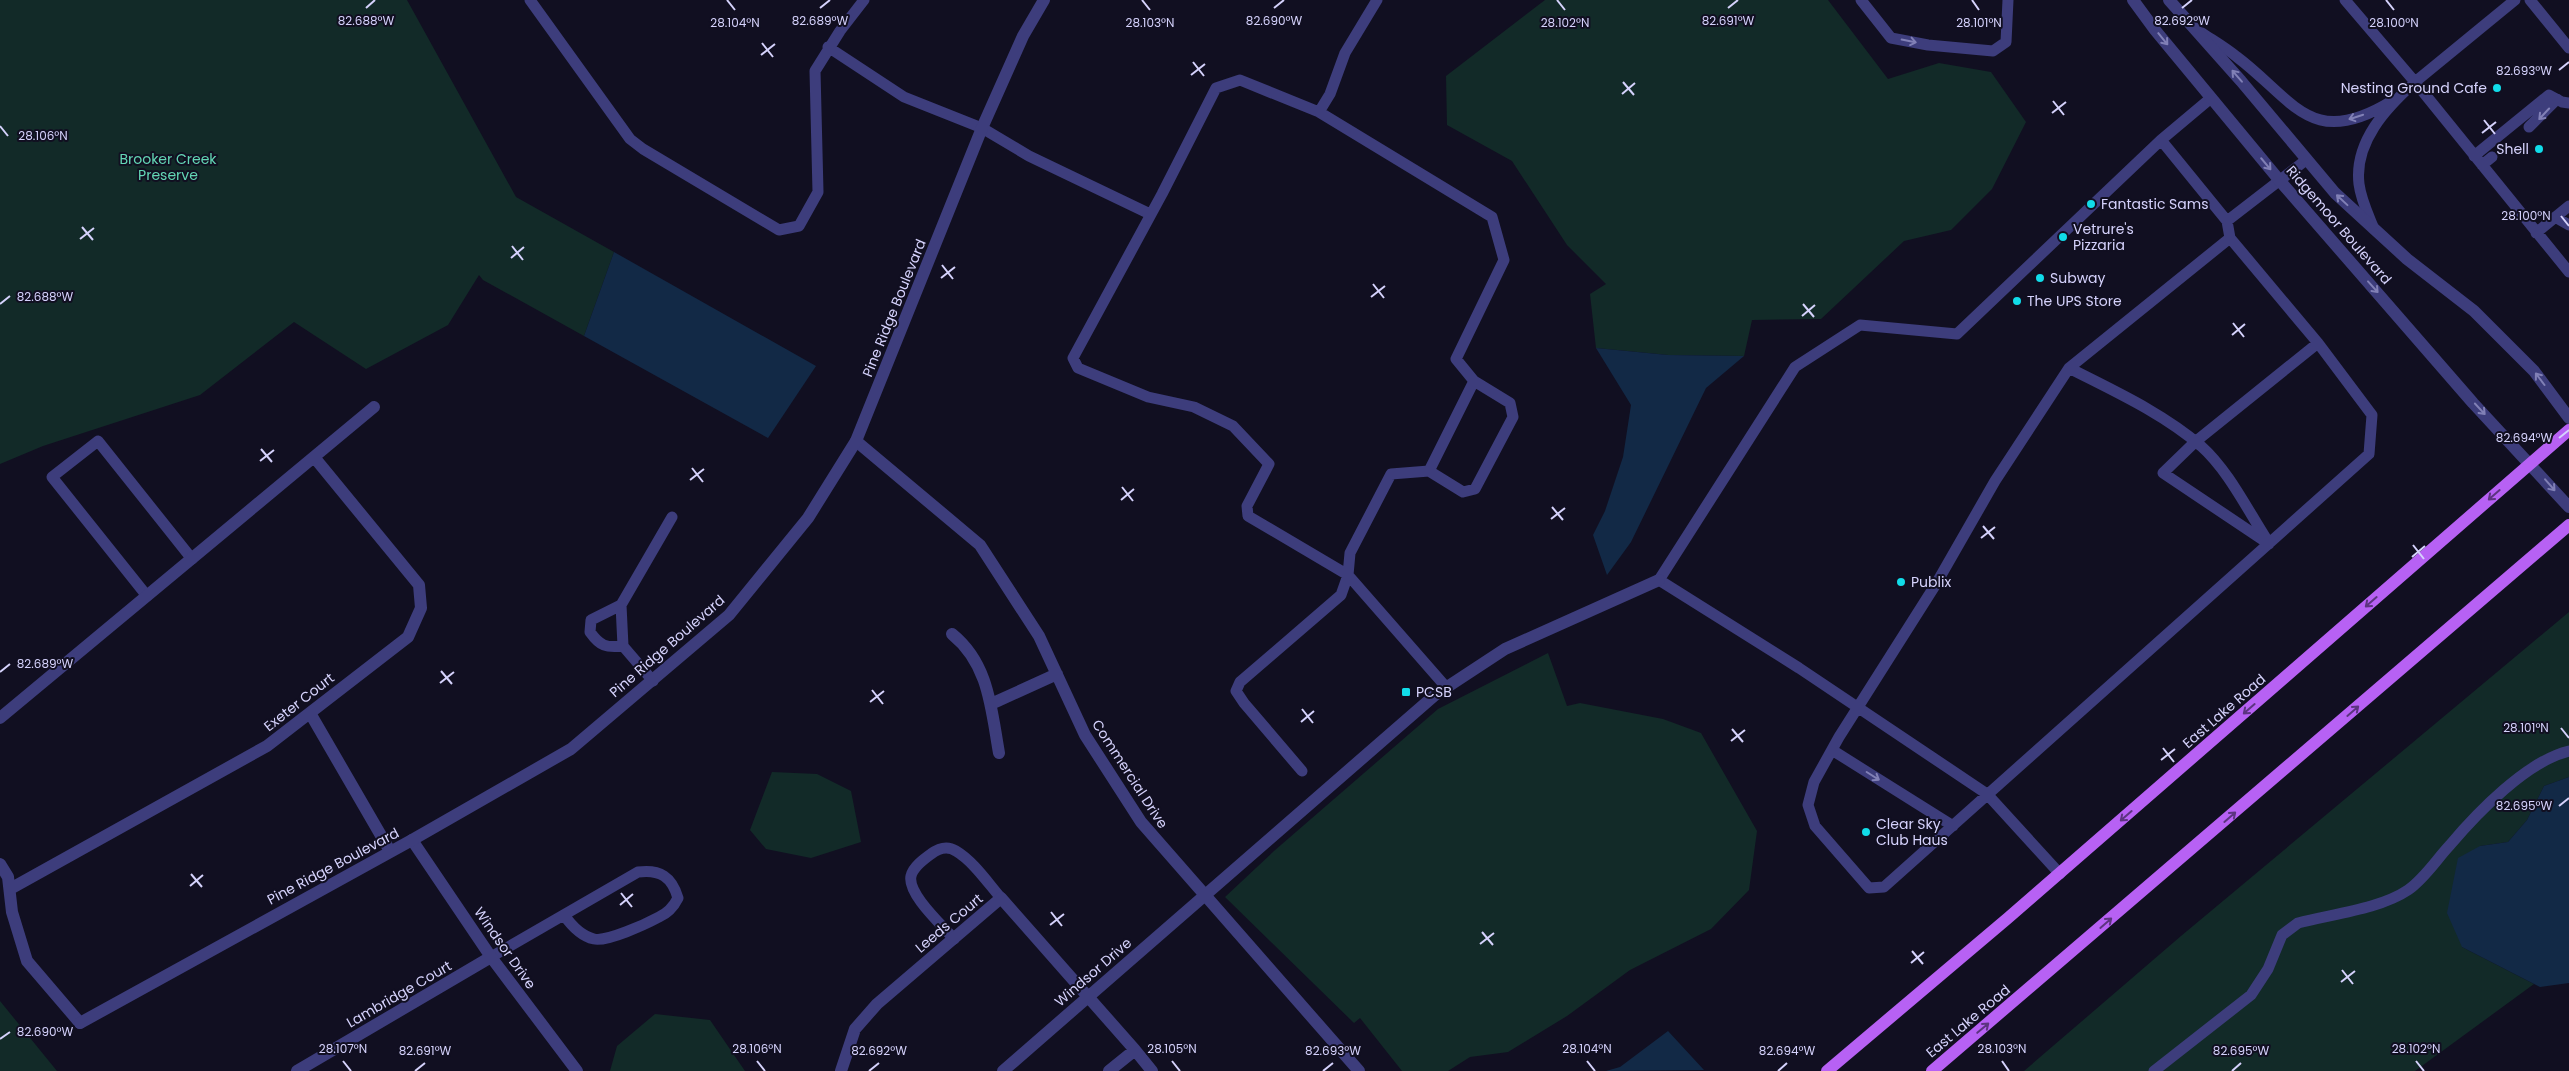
<svg xmlns="http://www.w3.org/2000/svg" width="2569" height="1071" font-family="Poppins,sans-serif">
<style>
.green{fill:#122a28}
.water{fill:#122946}
.lines{fill:none;stroke-linecap:round;stroke-linejoin:round}
.service{stroke:#3d3d7c;stroke-width:11}
.minor{stroke:#3d3d7c;stroke-width:12}
.tertiary{stroke:#3d3d7c;stroke-width:12}
.primary{stroke:#b761f4;stroke-width:12}
.oneway{stroke:#8180b6}
.oneway2{stroke:#5c3480}
.ticks{fill:none;stroke:#d5d2fc;stroke-width:2}
.poi-dot{fill:#11dce9;stroke:#110f21;stroke-width:2}
.labels{text-anchor:middle;stroke-width:4;stroke-linejoin:round;paint-order:stroke}
.poi-label{font-size:14px;fill:#d5d2fc;stroke:#110f21;text-anchor:start}
.park-label{font-size:14px;fill:#63d6b5;stroke:#110f21}
.street-label{font-size:14px;fill:#d5d2fc;stroke:#110f21}
.ticks-label{font-size:12px;text-anchor:middle;fill:#d5d2fc;stroke:#110f21;stroke-width:4;stroke-linejoin:round;paint-order:stroke}
</style>
<rect width="100%" height="100%" fill="#110f21"/>
<path class="green" d="M 0,0 L 407,0 L 516,197 L 614,252 L 584,336 L 483,280 L 479,275 L 448,325 L 366,369 L 294,322 L 200,395 L 43,446 L 0,464 Z
M 1545,0 L 1828,0 L 1888,79 L 1939,63 L 1991,72 L 2026,122 L 1992,189 L 1951,230 L 1904,241 L 1821,319 L 1752,320 L 1744,356 L 1668,355 L 1596,348 L 1590,294 L 1606,284 L 1567,245 L 1512,161 L 1447,125 L 1446,76 Z
M 2569,612 L 2569,777 L 2544,786 L 2527,820 L 2508,842 L 2480,846 L 2462,947 L 2534,984 L 2415,1071 L 2024,1071 L 2181,936 Z
M 1548,653 L 1567,706 L 1580,703 L 1663,719 L 1701,733 L 1757,831 L 1749,890 L 1711,929 L 1630,970 L 1567,1016 L 1508,1052 L 1470,1057 L 1448,1071 L 1402,1071 L 1360,1018 L 1354,1023 L 1225,897 L 1274,851 L 1438,709 Z
M 772,772 L 817,774 L 851,791 L 861,842 L 811,858 L 766,849 L 750,830 Z
M 0,1001 L 57,1071 L 0,1071 Z
M 655,1014 L 710,1020 L 745,1071 L 610,1071 L 617,1046 Z"/>
<path class="water" d="M 614,252 L 816,366 L 768,438 L 584,336 Z
M 1596,348 L 1668,355 L 1744,356 L 1706,388 L 1631,542 L 1607,575 L 1593,535 L 1605,511 L 1623,457 L 1631,405 Z
M 2569,777 L 2569,983 L 2540,987 L 2462,947 L 2447,913 L 2458,858 L 2480,846 L 2508,842 L 2527,820 L 2544,786 Z
M 1668,1031 L 1704,1070 L 1606,1071 L 1620,1067 Z"/>
<g class="lines">
<path class="service" d="M 530,0 L 630,139 L 643,149 L 779,230 L 799,226 L 818,192 L 815,71 L 840,31 L 864,0
M 1377,0 L 1345,53 L 1330,94 L 1319,112 L 1240,80 L 1216,88 L 1162,194 L 1073,358 L 1078,368 L 1148,397 L 1194,407 L 1233,426 L 1269,464 L 1247,506 L 1248,516 L 1348,575 L 1446,687
M 1861,0 L 1891,38 L 1928,45 L 1993,51 L 2006,42 L 2008,0
M 2345,0 L 2415,82 L 2569,272
M 2530,0 L 2569,48
M 2202,33 C 2214,41 2226,48 2237,57 C 2294,100 2311,151 2392,101
M 828,47 L 904,97 L 982,128 L 1029,156 L 1150,214
M 2529,127 L 2557,99
M 2161,140 L 2227,221 L 2230,238 L 2318,343 L 2372,415 L 2369,454 L 1884,887 L 1869,888 L 1815,826 L 1808,805 L 1814,782 L 1839,737 L 1936,584 L 1995,481 L 2069,368 L 2230,238
M 2474,156 L 2549,95 L 2562,102 L 2569,103
M 2482,165 L 2492,157
M 2555,217 L 2569,225
M 2227,221 L 2306,160
M 2374,229 C 2368,214 2361,200 2359,184 C 2354,142 2386,108 2415,82 L 2515,0
M 2536,233 L 2569,206
M 2069,368 C 2114,391 2161,412 2201,446 C 2228,470 2247,509 2267,540
M 1429,471 L 1463,492 L 1475,489 L 1513,417 L 1510,403 L 1474,381
M 2269,544 L 2163,473 L 2195,442 L 2318,343
M 147,596 L 52,477 L 98,441 L 192,559
M 621,605 L 591,620 L 590,632 C 600,646 606,648 623,646
M 653,681 L 623,646 L 621,605 L 672,517
M 1832,750 L 1953,826
M 1302,771 L 1244,703 L 1236,691 L 1240,682 L 1341,595 L 1348,575 L 1350,553 L 1391,474 L 1429,471 L 1474,381 L 1456,359 L 1504,260 L 1492,217 L 1319,112
M 2060,874 L 1987,794 L 1799,668 L 1659,580 L 1795,367 L 1860,325 L 1957,334 L 2161,140 L 2211,98
M 954,939 C 943,926 907,894 911,876 C 913,867 924,859 931,854 C 939,848 948,846 956,851 C 973,861 988,883 1001,898
M 491,957 L 638,872 C 660,869 672,877 678,898 C 674,906 668,913 659,917 C 646,924 607,942 594,939 C 581,936 571,925 564,915
M 2154,1071 L 2251,995 L 2268,969 L 2282,935 L 2298,923 C 2332,914 2380,909 2408,890 C 2425,878 2436,860 2450,845 C 2477,813 2527,761 2569,751"/>
<path class="minor" d="M 856,441 L 980,545 L 1039,636 L 1085,735 L 1141,822 L 1359,1071
M 952,634 C 989,664 991,708 999,753
M 991,704 L 1057,674
M 310,713 L 390,851
M 0,718 L 374,407
M 412,840 L 491,957 L 577,1071
M 0,864 L 8,877 L 12,912 L 27,961 L 80,1023
M 10,889 L 267,746 L 408,637 L 421,608 L 419,585 L 314,457
M 297,1071 L 491,957
M 841,1071 L 855,1029 L 877,1004 L 1001,898 L 1135,1050
M 1003,1071 L 1435,695 L 1505,649 L 1659,580
M 1109,1071 L 1135,1050 L 1152,1071"/>
<path class="tertiary" d="M 2133,0 L 2155,30 L 2280,181 L 2473,403 L 2569,507
M 2169,0 L 2241,81 L 2335,193 L 2407,259 L 2474,311 L 2534,371 L 2569,418
M 80,1023 L 412,840 L 571,749 L 729,615 L 808,518 L 856,441 L 982,128 L 1023,36 L 1044,0"/>
<path class="primary" d="M 1827,1071 L 2008,918 L 2569,430
M 1932,1071 L 2569,525"/>
</g>
<defs><path id="oneway-shaft" d="M-6 0H5M1.5-3L5.5 0L1.5 3" fill="none" stroke-width="1.6" stroke-linecap="round" stroke-linejoin="round" transform="scale(1.25)"/></defs>
<g class="oneway">
<use href="#oneway-shaft" transform="translate(2163 39) rotate(51)"/>
<use href="#oneway-shaft" transform="translate(1909 41) rotate(11)"/>
<use href="#oneway-shaft" transform="translate(2237 76) rotate(-131)"/>
<use href="#oneway-shaft" transform="translate(2544 114) rotate(133)"/>
<use href="#oneway-shaft" transform="translate(2356 117) rotate(162)"/>
<use href="#oneway-shaft" transform="translate(2266 164) rotate(50)"/>
<use href="#oneway-shaft" transform="translate(2342 200) rotate(-137)"/>
<use href="#oneway-shaft" transform="translate(2373 287) rotate(48)"/>
<use href="#oneway-shaft" transform="translate(2540 379) rotate(-127)"/>
<use href="#oneway-shaft" transform="translate(2480 409) rotate(47)"/>
<use href="#oneway-shaft" transform="translate(2550 485) rotate(49)"/>
<use href="#oneway-shaft" transform="translate(1873 776) rotate(32)"/>
</g>
<g class="oneway2">
<use href="#oneway-shaft" transform="translate(2494 495) rotate(139)"/>
<use href="#oneway-shaft" transform="translate(2371 602) rotate(139)"/>
<use href="#oneway-shaft" transform="translate(2249 709) rotate(139)"/>
<use href="#oneway-shaft" transform="translate(2353 711) rotate(-41)"/>
<use href="#oneway-shaft" transform="translate(2126 816) rotate(139)"/>
<use href="#oneway-shaft" transform="translate(2230 817) rotate(-41)"/>
<use href="#oneway-shaft" transform="translate(2106 923) rotate(-41)"/>
<use href="#oneway-shaft" transform="translate(1983 1028) rotate(-40)"/>
</g>
<path class="ticks" d="M 727,0 L 735,10M 1142,0 L 1150,10M 1557,0 L 1565,10M 1972,0 L 1979,10M 2386,0 L 2394,10M 366,8 L 375,0M 820,8 L 830,0M 1274,8 L 1284,0M 1728,8 L 1738,0M 2182,8 L 2192,0M 762,43 L 773,57M 761,55 L 775,44M 1193,62 L 1204,76M 2559,70 L 2569,62M 1191,75 L 1205,64M 1623,82 L 1634,95M 1622,94 L 1635,83M 2053,101 L 2064,115M 2052,113 L 2066,102M 2484,120 L 2495,134M 0,126 L 8,136M 2482,133 L 2496,122M 2561,216 L 2569,226M 82,227 L 93,240M 80,239 L 94,228M 512,246 L 523,260M 511,258 L 524,247M 942,265 L 953,279M 941,278 L 955,267M 1373,284 L 1384,298M 1371,297 L 1385,286M 0,304 L 10,296M 1803,304 L 1814,317M 1802,316 L 1815,305M 2233,323 L 2244,337M 2232,335 L 2245,324M 2559,438 L 2569,430M 261,449 L 272,462M 260,461 L 274,450M 692,468 L 703,482M 690,480 L 704,469M 1122,487 L 1133,501M 1121,500 L 1134,489M 1552,507 L 1563,520M 1551,519 L 1565,508M 1983,526 L 1994,539M 1981,538 L 1995,527M 2413,545 L 2424,559M 2412,557 L 2425,546M 441,671 L 452,684M 0,672 L 10,664M 440,683 L 454,672M 872,690 L 883,704M 870,702 L 884,691M 1302,709 L 1313,723M 1301,722 L 1314,711M 2561,728 L 2569,738M 1732,729 L 1743,742M 1731,741 L 1745,730M 2163,748 L 2174,762M 2161,760 L 2175,749M 2559,806 L 2569,798M 191,874 L 202,887M 190,886 L 203,875M 621,893 L 632,907M 620,905 L 633,894M 1051,912 L 1062,926M 1050,925 L 1064,914M 1482,932 L 1493,945M 1480,944 L 1494,933M 1912,951 L 1923,964M 1911,963 L 1924,952M 2342,970 L 2353,984M 2341,982 L 2355,971M 0,1039 L 10,1032M 343,1061 L 351,1071M 757,1061 L 765,1071M 1172,1061 L 1180,1071M 1587,1061 L 1595,1071M 2002,1061 L 2009,1071M 2416,1061 L 2424,1071M 415,1071 L 425,1063M 869,1071 L 879,1063M 1323,1071 L 1333,1063M 1778,1071 L 1787,1063M 2232,1071 L 2241,1063"/>
<g class="poi-dot">
<circle cx="2497" cy="88" r="5"/>
<circle cx="2539" cy="149" r="5"/>
<circle cx="2091" cy="204" r="5"/>
<circle cx="2063" cy="237" r="5"/>
<circle cx="2040" cy="278" r="5"/>
<circle cx="2017" cy="301" r="5"/>
<circle cx="1901" cy="582" r="5"/>
<rect x="1401" y="687" width="10" height="10" rx="2.5"/>
<circle cx="1866" cy="832" r="5"/>
</g>
<g class="labels">
<g class="poi-label">
<text x="2487" y="93" text-anchor="end">Nesting Ground Cafe</text>
<text x="2529" y="154" text-anchor="end">Shell</text>
<text x="2101" y="209">Fantastic Sams</text>
<text x="2073" y="234">Vetrure's<tspan x="2073" dy="16">Pizzaria</tspan></text>
<text x="2050" y="283">Subway</text>
<text x="2027" y="306">The UPS Store</text>
<text x="1911" y="587">Publix</text>
<text x="1416" y="697">PCSB</text>
<text x="1876" y="829">Clear Sky<tspan x="1876" dy="16">Club Haus</tspan></text>
</g>
<g class="park-label">
<text x="168" y="164">Brooker Creek<tspan x="168" dy="16">Preserve</tspan></text>
</g>
<g class="street-label">
<text transform="translate(2339 225) rotate(49)" y="5">Ridgemoor Boulevard</text>
<text transform="translate(894 308) rotate(-68)" y="5">Pine Ridge Boulevard</text>
<text transform="translate(667 646) rotate(-41)" y="5">Pine Ridge Boulevard</text>
<text transform="translate(299 702) rotate(-38)" y="5">Exeter Court</text>
<text transform="translate(2224 711) rotate(-41)" y="5">East Lake Road</text>
<text transform="translate(1130 774) rotate(57)" y="5">Commercial Drive</text>
<text transform="translate(333 866) rotate(-28)" y="5">Pine Ridge Boulevard</text>
<text transform="translate(949 923) rotate(-40)" y="5">Leeds Court</text>
<text transform="translate(505 948) rotate(55)" y="5">Windsor Drive</text>
<text transform="translate(1093 972) rotate(-41)" y="5">Windsor Drive</text>
<text transform="translate(399 994) rotate(-30)" y="5">Lambridge Court</text>
<text transform="translate(1968 1021) rotate(-40)" y="5">East Lake Road</text>
</g>
</g>
<g class="ticks-label">
<text x="366" y="25">82.688°W</text>
<text x="820" y="25">82.689°W</text>
<text x="1274" y="25">82.690°W</text>
<text x="1728" y="25">82.691°W</text>
<text x="2182" y="25">82.692°W</text>
<text x="1565" y="27">28.102°N</text>
<text x="735" y="27">28.104°N</text>
<text x="1150" y="27">28.103°N</text>
<text x="1979" y="27">28.101°N</text>
<text x="2394" y="27">28.100°N</text>
<text x="2524" y="75">82.693°W</text>
<text x="43" y="140">28.106°N</text>
<text x="2526" y="220">28.100°N</text>
<text x="45" y="301">82.688°W</text>
<text x="2524" y="442">82.694°W</text>
<text x="45" y="668">82.689°W</text>
<text x="2526" y="732">28.101°N</text>
<text x="2524" y="810">82.695°W</text>
<text x="45" y="1036">82.690°W</text>
<text x="343" y="1053">28.107°N</text>
<text x="757" y="1053">28.106°N</text>
<text x="1172" y="1053">28.105°N</text>
<text x="1587" y="1053">28.104°N</text>
<text x="2002" y="1053">28.103°N</text>
<text x="2416" y="1053">28.102°N</text>
<text x="425" y="1055">82.691°W</text>
<text x="879" y="1055">82.692°W</text>
<text x="1333" y="1055">82.693°W</text>
<text x="1787" y="1055">82.694°W</text>
<text x="2241" y="1055">82.695°W</text>
</g>
</svg>
